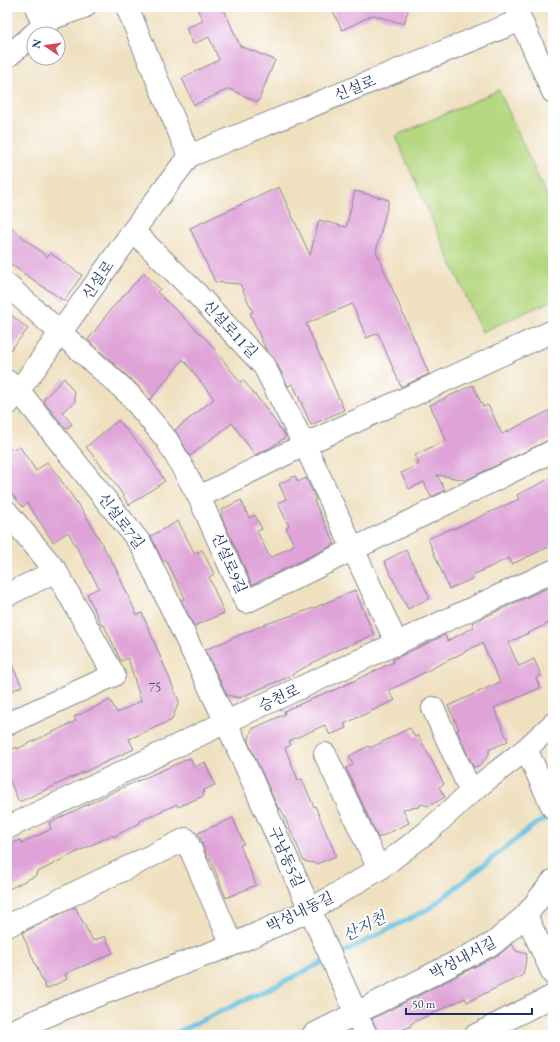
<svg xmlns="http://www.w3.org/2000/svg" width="560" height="1042" font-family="'EB Garamond','Noto Serif KR',serif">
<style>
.green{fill:#b4d77f;stroke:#68836e}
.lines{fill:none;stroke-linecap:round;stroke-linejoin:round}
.stream{stroke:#62c0e0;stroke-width:5}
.building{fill:#dfa3d8}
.minor-casing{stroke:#85888f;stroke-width:24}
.major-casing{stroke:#85888f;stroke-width:24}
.minor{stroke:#fff;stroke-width:22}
.major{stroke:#fff;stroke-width:22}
.labels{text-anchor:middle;stroke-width:3.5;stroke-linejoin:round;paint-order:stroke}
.number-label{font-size:13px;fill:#4c4c7c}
.street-label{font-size:15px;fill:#1b2f5e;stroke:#fff}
.water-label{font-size:16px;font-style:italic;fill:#305a85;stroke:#fff}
</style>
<rect width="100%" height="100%" fill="#fff"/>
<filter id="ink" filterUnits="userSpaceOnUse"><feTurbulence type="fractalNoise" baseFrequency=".025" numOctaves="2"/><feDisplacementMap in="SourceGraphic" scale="8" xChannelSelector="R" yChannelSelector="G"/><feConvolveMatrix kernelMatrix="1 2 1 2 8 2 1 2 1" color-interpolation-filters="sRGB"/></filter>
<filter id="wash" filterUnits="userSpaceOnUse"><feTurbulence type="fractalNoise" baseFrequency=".012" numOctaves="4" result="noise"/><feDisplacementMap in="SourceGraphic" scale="16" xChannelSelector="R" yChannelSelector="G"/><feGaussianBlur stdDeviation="0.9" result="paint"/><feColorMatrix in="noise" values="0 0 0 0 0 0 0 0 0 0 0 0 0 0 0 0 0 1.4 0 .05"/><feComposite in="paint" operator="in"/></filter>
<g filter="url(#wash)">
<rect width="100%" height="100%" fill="#efe0c0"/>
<path class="green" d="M 499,90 L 553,211 L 553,300 L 482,332 L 395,136 Z"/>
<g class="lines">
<path class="stream" d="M 336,956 L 430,908 L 530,828 L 552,814
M 171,1035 L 273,987 L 327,960"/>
</g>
<g id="blocks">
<path class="building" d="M 196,7 L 223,7 L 240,46 L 275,60 L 258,102 L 229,89 L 194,105 L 182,78 L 219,60 L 209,37 L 193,44 L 186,28 L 203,21 Z
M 331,7 L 409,7 L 404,24 L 373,15 L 342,30 Z
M 279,187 L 310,255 L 319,220 L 346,227 L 355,191 L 389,200 L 376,251 L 429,374 L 401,387 L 378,333 L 367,338 L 352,304 L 306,324 L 344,410 L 311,425 L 293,384 L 288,386 L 275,360 L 266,350 L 250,313 L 253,312 L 240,284 L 215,282 L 190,228 Z
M 7,224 L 47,257 L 50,253 L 82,275 L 64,301 L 7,262 Z
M 144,273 L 160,289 L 157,292 L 209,342 L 240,382 L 243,380 L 265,407 L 286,437 L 270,448 L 255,455 L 232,423 L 190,456 L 175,430 L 214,399 L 183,359 L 150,400 L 137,385 L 88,340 L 111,309 Z
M 7,311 L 28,329 L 7,354 Z
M 64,378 L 74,392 L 75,402 L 62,412 L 72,424 L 66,429 L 44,402 L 44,399 Z
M 473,385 L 483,407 L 488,405 L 502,434 L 553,409 L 553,438 L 466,480 L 437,475 L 445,490 L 431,497 L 424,482 L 409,489 L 401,473 L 419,464 L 415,455 L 446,440 L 430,405 Z
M 118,420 L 148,454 L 165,481 L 129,505 L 113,480 L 86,447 Z
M 20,447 L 36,471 L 47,462 L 58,476 L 88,519 L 115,567 L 137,615 L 142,613 L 179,701 L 172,720 L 129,739 L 134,749 L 19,802 L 7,775 L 7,752 L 17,747 L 17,749 L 76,721 L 74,717 L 110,700 L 117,713 L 141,701 L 128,658 L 121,661 L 104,625 L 102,626 L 87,594 L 99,588 L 68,532 L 53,542 L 27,503 L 23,507 L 7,489 L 7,450 Z
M 295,476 L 298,482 L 306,478 L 316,500 L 314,501 L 335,544 L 252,585 L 221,516 L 223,509 L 241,500 L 249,518 L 255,515 L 262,529 L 257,531 L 270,558 L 294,545 L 286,528 L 289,526 L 278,503 L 286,499 L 279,484 Z
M 553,477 L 553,545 L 512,564 L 509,558 L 473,575 L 474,578 L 449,589 L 428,539 L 453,528 L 453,529 L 519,499 L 517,495 Z
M 178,521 L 195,554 L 202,550 L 214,574 L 209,577 L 224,613 L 194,626 L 181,600 L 185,598 L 166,560 L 163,562 L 151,536 Z
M 406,550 L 430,598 L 408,609 L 384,561 Z
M 553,585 L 553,621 L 508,643 L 519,666 L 534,659 L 541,675 L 536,678 L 540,688 L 494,708 L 508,741 L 489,750 L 489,755 L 480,765 L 475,767 L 473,767 L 457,730 L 459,729 L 448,706 L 500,682 L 482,643 L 388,691 L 395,700 L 344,724 L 346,728 L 330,735 L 325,725 L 289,741 L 291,745 L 285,748 L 298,780 L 302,779 L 314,807 L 315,806 L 336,856 L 317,864 L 304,861 L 281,809 L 279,810 L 248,742 L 252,729 L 285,714 L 284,711 L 330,691 L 330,692 L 394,662 L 392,660 L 445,635 L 447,641 L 474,627 L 472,623 Z
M 355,590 L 374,635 L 332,652 L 286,678 L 239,698 L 227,695 L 205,650 L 263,625 L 314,608 Z
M 7,655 L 22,686 L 7,693 Z
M 410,728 L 415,737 L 418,735 L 444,784 L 439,787 L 445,797 L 429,806 L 421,804 L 419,807 L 403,809 L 409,823 L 378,838 L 346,768 L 353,765 L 349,756 L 369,746 L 370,748 Z
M 190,758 L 194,767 L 205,762 L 215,785 L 204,790 L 203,796 L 178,807 L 177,804 L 140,821 L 140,823 L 113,837 L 112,835 L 63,859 L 36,873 L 37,875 L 7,890 L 7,846 L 20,840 L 22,843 L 51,829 L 49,823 L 126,786 Z
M 233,818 L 244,844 L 240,845 L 256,885 L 226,898 L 210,858 L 208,859 L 198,833 Z
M 75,907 L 93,941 L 105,936 L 113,953 L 65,974 L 67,979 L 46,989 L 22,933 Z
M 512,944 L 516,951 L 527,954 L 523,975 L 467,1002 L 465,998 L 410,1024 L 411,1026 L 391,1035 L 379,1035 L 372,1019 L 500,954 Z"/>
</g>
</g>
<g filter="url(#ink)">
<use href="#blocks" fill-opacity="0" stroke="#85888f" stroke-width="1"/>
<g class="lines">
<defs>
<path id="minor" d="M 36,7 L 44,26
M 127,7 L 189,156
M 34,34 L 53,18 L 84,7
M 7,57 L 34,34
M 133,231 L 195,292 L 264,366 L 310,456 L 397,644
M 7,285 L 129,394 L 167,440 L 199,497 L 246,602 L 553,451
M 7,381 L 19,391 L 141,544 L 226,722 L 366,1035
M 7,405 L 28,378 L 133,231 L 189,156 L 521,20
M 199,497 L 304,445 L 553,331
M 7,512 L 56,571 L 114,675 L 7,724
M 7,595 L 56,571
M 433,708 L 471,792
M 526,749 L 553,808
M 325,754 L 379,869
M 526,915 L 553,974
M 7,926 L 186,839 L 232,945
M 7,1033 L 77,1003 L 232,945 L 310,910 L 379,869 L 426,833 L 471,792 L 526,749 L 553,724
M 313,1035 L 494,943 L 526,915 L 553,881
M 476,1035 L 553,996"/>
<path id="major" d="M 515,7 L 553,92
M 7,828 L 226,722 L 553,571"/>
</defs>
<use href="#minor" class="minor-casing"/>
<use href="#major" class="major-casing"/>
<use href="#minor" class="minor"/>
<use href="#major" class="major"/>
</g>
</g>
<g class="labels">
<g class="number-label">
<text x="155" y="692">75</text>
</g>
<g class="street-label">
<text transform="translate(355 88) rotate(-22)" y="5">신설로</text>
<text transform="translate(98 280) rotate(-55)" y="5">신설로</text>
<text transform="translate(230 329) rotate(47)" y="5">신설로11길</text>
<text transform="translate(121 521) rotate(53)" y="5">신설로7길</text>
<text transform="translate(229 563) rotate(66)" y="5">신설로9길</text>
<text transform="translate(279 698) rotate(-25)" y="5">승천로</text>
<text transform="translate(286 857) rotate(66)" y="5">구남동5길</text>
<text transform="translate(300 912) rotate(-26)" y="5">박성내동길</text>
<text transform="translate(463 958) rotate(-28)" y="5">박성내서길</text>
</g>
<g class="water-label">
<text transform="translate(364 926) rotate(-27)" y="6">산지천</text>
</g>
</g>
<rect width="560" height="1042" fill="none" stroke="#fff" stroke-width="24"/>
<g transform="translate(46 46) rotate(283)"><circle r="19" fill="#ffffff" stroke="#a4acbf"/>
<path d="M0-3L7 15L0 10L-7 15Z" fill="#d1495b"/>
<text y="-6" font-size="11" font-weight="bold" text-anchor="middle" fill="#1b2f5e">N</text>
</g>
<path d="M406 1008v6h126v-6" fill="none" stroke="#1b2f5e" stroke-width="2"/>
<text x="412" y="1008" font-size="12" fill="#1b2f5e" stroke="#ffffff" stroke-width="3" paint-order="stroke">50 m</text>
</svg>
